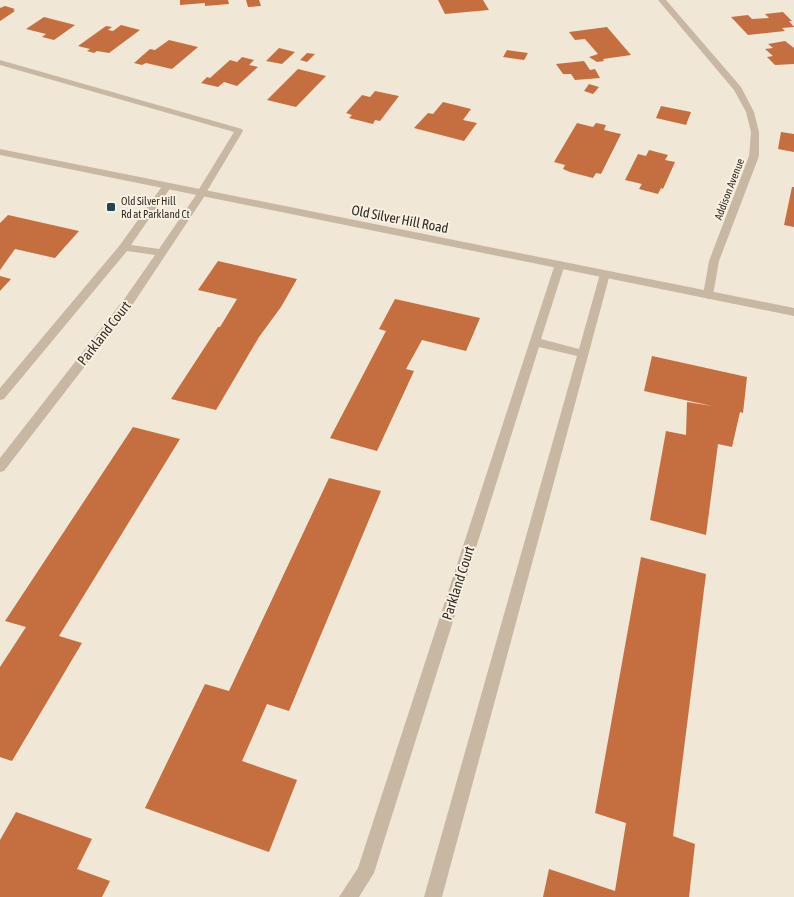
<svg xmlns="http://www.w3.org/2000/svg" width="794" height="897" font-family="'Asap Condensed',sans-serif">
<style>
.building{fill:#c56f40}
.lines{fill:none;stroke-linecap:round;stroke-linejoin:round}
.service{fill:#c8b8a3;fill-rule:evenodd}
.minor{fill:#c8b8a3;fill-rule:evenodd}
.tertiary{fill:#c8b8a3;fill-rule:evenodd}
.poi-dot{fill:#1b4953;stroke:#f8f1e2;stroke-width:2}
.labels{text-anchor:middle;stroke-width:4;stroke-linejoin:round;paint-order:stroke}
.far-street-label{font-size:11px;fill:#332b25;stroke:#f8f1e2}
.far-poi-label{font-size:11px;fill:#332b25;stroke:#f8f1e2;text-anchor:start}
.street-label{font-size:14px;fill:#332b25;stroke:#f8f1e2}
</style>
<rect width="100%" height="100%" fill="#f0e7d6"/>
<path class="building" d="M 180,0 L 228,0 L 229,4 L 205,6 L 205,3 L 180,5 Z
M 246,0 L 259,0 L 261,6 L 248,7 Z
M 438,0 L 483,0 L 489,10 L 445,14 Z
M 5,6 L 15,9 L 13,10 L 15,11 L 0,21 L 0,8 Z
M 783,12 L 792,21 L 789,21 L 794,27 L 782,28 L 785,31 L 748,35 L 731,17 L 748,15 L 752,19 L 769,18 L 765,14 Z
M 44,17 L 75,25 L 54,40 L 42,37 L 46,34 L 26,29 Z
M 121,25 L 140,30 L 109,53 L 97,51 L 94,53 L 87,51 L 90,49 L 78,46 L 106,26 L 112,27 L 108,30 L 113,31 Z
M 607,27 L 631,55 L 603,59 L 604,61 L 597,62 L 589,57 L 598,54 L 585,39 L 575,40 L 569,32 Z
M 169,40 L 198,47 L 172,69 L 146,63 L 142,65 L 134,63 L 150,49 L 155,50 Z
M 785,41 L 794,48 L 794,64 L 775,65 L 767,57 L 773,56 L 765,49 L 773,48 L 768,44 Z
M 279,48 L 295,52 L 282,64 L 266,61 Z
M 507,50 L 528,53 L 524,60 L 503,57 Z
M 307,53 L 315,54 L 307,62 L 300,60 Z
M 242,57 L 254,60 L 249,65 L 258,67 L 237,86 L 224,82 L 218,87 L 201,83 L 207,77 L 210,78 L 230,60 L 237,62 Z
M 584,61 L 590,70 L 595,69 L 600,78 L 575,80 L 571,74 L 563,74 L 556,64 Z
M 298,69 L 326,76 L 296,107 L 267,100 Z
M 589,84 L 599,87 L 593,94 L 584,91 Z
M 375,91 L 399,96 L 380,121 L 375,120 L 373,124 L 349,118 L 352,115 L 346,113 L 362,95 L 370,97 Z
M 443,102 L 471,109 L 463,120 L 477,123 L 464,141 L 414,128 L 428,113 L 433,114 Z
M 661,106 L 691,112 L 686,125 L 656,118 Z
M 577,123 L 593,127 L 596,123 L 606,125 L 604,130 L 621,134 L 601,174 L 596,173 L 593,178 L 570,172 L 563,169 L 565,165 L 554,162 Z
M 781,132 L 794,134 L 794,152 L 778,149 Z
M 649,150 L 668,155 L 665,160 L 675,162 L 663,189 L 661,188 L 658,194 L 639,189 L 642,184 L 625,180 L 638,154 L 646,156 Z
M 792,187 L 794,187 L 794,227 L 784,225 Z
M 8,215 L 79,231 L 55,258 L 15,249 L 0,270 L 0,223 Z
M 218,261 L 297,279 L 281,307 L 259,337 L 216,410 L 171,399 L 218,327 L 220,327 L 237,299 L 198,290 Z
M 0,276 L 11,279 L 0,291 Z
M 395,299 L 480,318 L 466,351 L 422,340 L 406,369 L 414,371 L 377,451 L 330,438 L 386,331 L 379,329 Z
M 652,356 L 747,377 L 743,413 L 740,412 L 732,447 L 718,444 L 706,535 L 650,520 L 666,431 L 686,435 L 687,402 L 712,406 L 644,391 Z
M 133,427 L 180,439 L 59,636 L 82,643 L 12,761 L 0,757 L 0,667 L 26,627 L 5,621 Z
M 329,478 L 381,491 L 289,711 L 267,704 L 242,761 L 297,780 L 269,852 L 145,808 L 205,684 L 229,691 Z
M 641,557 L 706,574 L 673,836 L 695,844 L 689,897 L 543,897 L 549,869 L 615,891 L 626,823 L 595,813 Z
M 16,812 L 92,839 L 77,869 L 110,881 L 102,897 L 0,897 L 0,840 Z"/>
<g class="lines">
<path class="service" d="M 0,60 L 242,129 L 243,131 L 204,196 L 198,196 L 196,194 L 234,132 L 0,65 Z"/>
<path class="minor" d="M 658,0 L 666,0 L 741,87 L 754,112 L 759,132 L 759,156 L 719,261 L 713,295 L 708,299 L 703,295 L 709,261 L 749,156 L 751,132 L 746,112 L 734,90 Z
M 166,184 L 171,187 L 131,245 L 159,249 L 198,192 L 204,192 L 206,194 L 133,304 L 4,471 L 0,472 L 0,458 L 125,298 L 155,255 L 127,251 L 4,399 L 0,400 L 0,388 L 120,245 L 163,185 Z
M 560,261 L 565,264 L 541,339 L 579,349 L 600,274 L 605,271 L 610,274 L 442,897 L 424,897 L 577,356 L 539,347 L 374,873 L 359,897 L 339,897 L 358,868 L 555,264 Z"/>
<path class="tertiary" d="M 0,149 L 794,308 L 794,316 L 0,155 Z"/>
</g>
<rect class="poi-dot" x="106" y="202" width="10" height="10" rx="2.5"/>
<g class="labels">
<g class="far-street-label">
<text transform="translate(729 189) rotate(-69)" y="4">Addison Avenue</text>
</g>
<g class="far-poi-label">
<text x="121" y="205">Old Silver Hill<tspan x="121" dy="13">Rd at Parkland Ct</tspan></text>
</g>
<g class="street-label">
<text transform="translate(400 219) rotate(11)" y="5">Old Silver Hill Road</text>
<text transform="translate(104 333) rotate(-52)" y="5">Parkland Court</text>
<text transform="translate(458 583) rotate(-72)" y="5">Parkland Court</text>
</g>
</g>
</svg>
